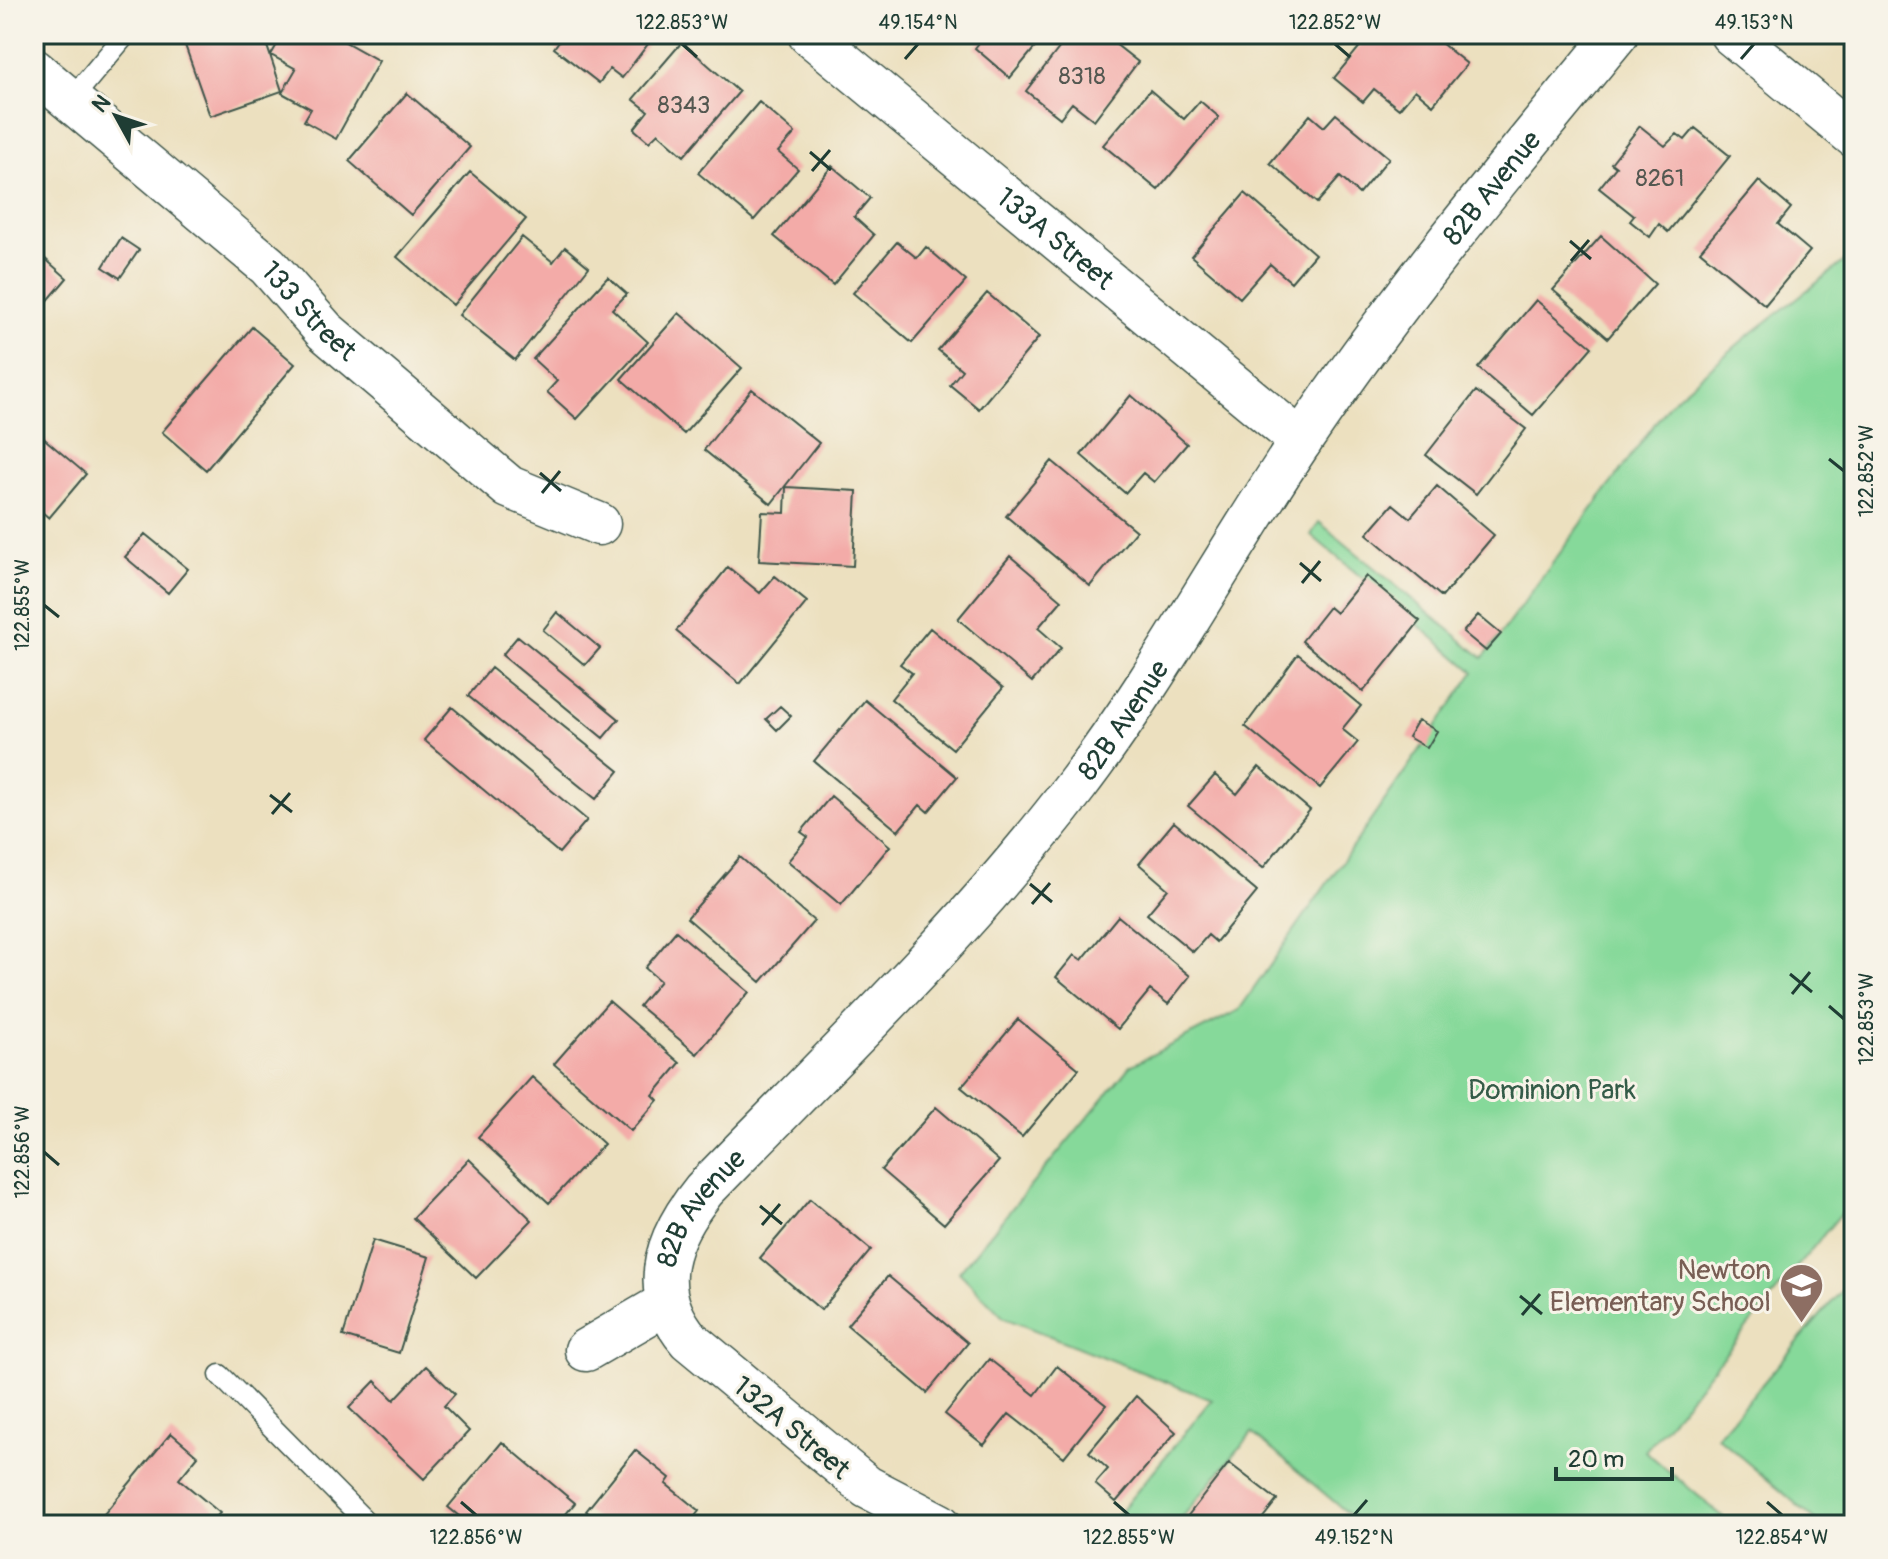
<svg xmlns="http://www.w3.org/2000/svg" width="1888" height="1559" font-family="Pangolin,sans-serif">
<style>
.green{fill:#86d99a;stroke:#528b67;stroke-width:2}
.building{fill:#f3aba8}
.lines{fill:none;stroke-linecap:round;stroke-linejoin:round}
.lane-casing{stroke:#3e5549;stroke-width:23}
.street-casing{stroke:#3e5549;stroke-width:45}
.lane{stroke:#fff;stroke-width:20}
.street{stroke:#fff;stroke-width:42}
.ticks{fill:none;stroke:#1f3d34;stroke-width:3}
.labels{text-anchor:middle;stroke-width:6;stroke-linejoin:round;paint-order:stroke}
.number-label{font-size:24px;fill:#545851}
.street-label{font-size:28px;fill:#1f3d34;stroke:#f7f3e8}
.park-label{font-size:28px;fill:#345c48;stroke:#f7f3e8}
.education-label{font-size:28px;fill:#785e54;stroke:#f7f3e8;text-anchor:end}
.neatline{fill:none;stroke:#1f3d34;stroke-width:3}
.ticks-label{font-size:20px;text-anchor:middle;fill:#1f3d34}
</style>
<rect width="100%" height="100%" fill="#f7f3e8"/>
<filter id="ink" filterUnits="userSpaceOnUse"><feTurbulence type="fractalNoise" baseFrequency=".0125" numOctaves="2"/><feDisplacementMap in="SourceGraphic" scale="16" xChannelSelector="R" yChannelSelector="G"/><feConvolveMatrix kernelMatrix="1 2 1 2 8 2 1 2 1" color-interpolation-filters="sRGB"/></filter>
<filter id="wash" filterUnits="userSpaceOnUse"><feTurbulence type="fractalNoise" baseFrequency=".006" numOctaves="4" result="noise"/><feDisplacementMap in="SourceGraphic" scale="32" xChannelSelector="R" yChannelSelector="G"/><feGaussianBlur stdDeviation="1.8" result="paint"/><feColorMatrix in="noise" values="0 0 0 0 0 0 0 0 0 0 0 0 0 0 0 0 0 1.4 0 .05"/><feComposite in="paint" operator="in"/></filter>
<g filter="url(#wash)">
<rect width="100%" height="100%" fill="#ece0bf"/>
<path class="green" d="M 1854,254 L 1854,1198 L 1645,1451 L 1733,1525 L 1362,1525 L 1252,1433 L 1176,1525 L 1109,1525 L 1212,1400 L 1004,1318 L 959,1272 L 1130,1066 L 1239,1010 L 1474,672 L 1311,535 L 1319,522 L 1483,658 L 1670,403 L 1744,339 Z
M 1854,1276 L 1854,1525 L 1821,1525 L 1717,1437 Z"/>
<g id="blocks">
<path class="building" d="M 217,34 L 263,34 L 282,91 L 210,116 L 185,45 Z
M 283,34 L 331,34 L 379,61 L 336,139 L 304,121 L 311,109 L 282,93 L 296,69 L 271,55 Z
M 564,34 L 652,34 L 654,36 L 622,78 L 610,69 L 599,83 L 554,48 Z
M 986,34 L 1046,34 L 1010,78 L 975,48 Z
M 1070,34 L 1113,34 L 1109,39 L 1138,62 L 1094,120 L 1072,103 L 1060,118 L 1026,91 Z
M 1370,34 L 1430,34 L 1467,64 L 1433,105 L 1415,90 L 1399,109 L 1374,89 L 1363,102 L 1334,78 Z
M 682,42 L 739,92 L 684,156 L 658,133 L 649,142 L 634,129 L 648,111 L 633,99 Z
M 1150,90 L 1184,119 L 1200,101 L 1219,117 L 1158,190 L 1103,145 Z
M 407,93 L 470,147 L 411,215 L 349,161 Z
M 759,102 L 795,133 L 778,152 L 798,169 L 754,220 L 698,173 Z
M 1336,114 L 1389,158 L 1359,194 L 1340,177 L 1317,203 L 1270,163 L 1310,115 L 1324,127 Z
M 1640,126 L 1665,146 L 1677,134 L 1685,140 L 1695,128 L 1730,156 L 1668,232 L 1659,224 L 1650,237 L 1630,221 L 1634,216 L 1599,188 L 1616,167 L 1611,163 Z
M 832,166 L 870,198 L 854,217 L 874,235 L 833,285 L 774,236 Z
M 470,172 L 526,219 L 453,305 L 397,257 Z
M 1759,181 L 1791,208 L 1778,224 L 1810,251 L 1765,305 L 1700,251 Z
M 1245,193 L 1315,254 L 1291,282 L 1270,264 L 1240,298 L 1191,256 Z
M 1601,236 L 1655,284 L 1608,338 L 1553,290 Z
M 522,237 L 553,262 L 565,247 L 589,267 L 515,360 L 459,315 Z
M 121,238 L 139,250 L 120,278 L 103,267 Z
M 897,242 L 917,258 L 926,247 L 966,281 L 912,343 L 853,293 Z
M 34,249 L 67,278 L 34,317 Z
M 608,277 L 627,294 L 612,309 L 648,342 L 577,419 L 547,392 L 557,381 L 533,359 Z
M 987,293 L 1039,337 L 979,409 L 950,385 L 962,370 L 938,350 Z
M 1536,300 L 1592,347 L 1533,415 L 1478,368 Z
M 679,313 L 742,368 L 684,434 L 621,379 Z
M 252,327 L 295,364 L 206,470 L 162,432 Z
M 752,389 L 819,443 L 771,504 L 704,450 Z
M 1476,391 L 1526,429 L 1476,494 L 1426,455 Z
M 1131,395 L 1187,444 L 1154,482 L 1143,473 L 1125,493 L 1081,455 Z
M 34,430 L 86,474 L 49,518 L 34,505 Z
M 1052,461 L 1136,531 L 1090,586 L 1006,516 Z
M 1437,486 L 1494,535 L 1442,597 L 1367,534 L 1393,504 L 1410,518 Z
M 786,487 L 857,491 L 853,566 L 759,561 L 762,512 L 785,513 Z
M 145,534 L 188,569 L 168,593 L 125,557 Z
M 1010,556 L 1062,600 L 1038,628 L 1061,648 L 1032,682 L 958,619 Z
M 728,567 L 760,593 L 775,576 L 807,602 L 740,684 L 676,631 Z
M 1366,576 L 1420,621 L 1363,692 L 1302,641 L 1329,607 L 1336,613 Z
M 557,612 L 600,648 L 585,665 L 543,630 Z
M 1478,615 L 1501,634 L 1486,651 L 1463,632 Z
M 930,628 L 1003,688 L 953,749 L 891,699 L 912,673 L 900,664 Z
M 518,636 L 619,719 L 603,738 L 502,655 Z
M 1298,654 L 1361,706 L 1342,729 L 1358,742 L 1320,788 L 1245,726 Z
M 491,668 L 619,771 L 596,799 L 468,696 Z
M 865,700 L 957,777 L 928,812 L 920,805 L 898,831 L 814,761 Z
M 780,706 L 791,716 L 777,730 L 766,719 Z
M 452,707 L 587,820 L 559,853 L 424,740 Z
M 1418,720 L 1437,731 L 1427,748 L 1408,737 Z
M 1259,767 L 1310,810 L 1263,868 L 1188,806 L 1215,775 L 1237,794 Z
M 831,796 L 890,846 L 841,905 L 788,861 L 808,837 L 801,832 Z
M 1174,822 L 1257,892 L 1216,942 L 1208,935 L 1193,952 L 1147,914 L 1168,889 L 1139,864 Z
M 740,857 L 814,921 L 761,982 L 687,918 Z
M 1118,916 L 1190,976 L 1168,1004 L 1150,990 L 1118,1029 L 1056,977 L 1074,955 L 1082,960 Z
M 676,931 L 749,992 L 697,1054 L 639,1006 L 660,981 L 645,968 Z
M 609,1001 L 680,1063 L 653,1095 L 658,1100 L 631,1131 L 554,1064 Z
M 1018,1019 L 1079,1069 L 1022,1137 L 961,1087 Z
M 532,1077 L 604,1144 L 549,1203 L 478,1137 Z
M 936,1107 L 999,1161 L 944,1224 L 881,1170 Z
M 469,1159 L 532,1220 L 476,1278 L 413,1218 Z
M 810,1199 L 871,1250 L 821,1310 L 760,1258 Z
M 373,1240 L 429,1257 L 399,1353 L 343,1336 Z
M 888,1276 L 968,1343 L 927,1393 L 847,1325 Z
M 989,1359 L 1035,1395 L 1057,1366 L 1106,1405 L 1064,1457 L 1009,1414 L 984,1445 L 945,1414 Z
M 426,1366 L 455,1394 L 444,1406 L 469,1431 L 424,1479 L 349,1408 L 375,1381 L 394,1400 Z
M 1136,1396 L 1176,1432 L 1116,1502 L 1095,1484 L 1108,1469 L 1089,1452 Z
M 171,1433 L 198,1456 L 179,1479 L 220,1513 L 209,1525 L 105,1525 L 99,1520 Z
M 502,1442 L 575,1503 L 557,1525 L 470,1525 L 448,1507 Z
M 635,1450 L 670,1478 L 666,1484 L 699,1511 L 688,1525 L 603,1525 L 586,1511 Z
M 1229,1463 L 1277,1500 L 1257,1525 L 1187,1525 L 1183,1522 Z"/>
</g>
</g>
<g filter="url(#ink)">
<use href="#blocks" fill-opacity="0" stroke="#3e5549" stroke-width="2"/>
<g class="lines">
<defs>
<path id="lane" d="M 70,101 L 126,34
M 220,1375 L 369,1525"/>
<g id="street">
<path id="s1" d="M 809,34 L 1301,441"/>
<path d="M 1731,34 L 1854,136"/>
<path id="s2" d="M 34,70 L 268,266 L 325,331 L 509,487 L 599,524"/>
<path d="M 586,1350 L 665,1304"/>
<path id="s3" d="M 940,1525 L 867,1487 L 689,1340 C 646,1289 666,1237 704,1190 C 831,1059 965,932 1076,786 C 1160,676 1225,553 1303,438 C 1399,296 1508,166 1617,34"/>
</g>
</defs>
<use href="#lane" class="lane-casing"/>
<use href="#street" class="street-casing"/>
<use href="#lane" class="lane"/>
<use href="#street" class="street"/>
</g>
</g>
<path class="ticks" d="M 682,44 L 697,57M 1335,44 L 1350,57M 905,59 L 918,44M 1741,59 L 1754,44M 810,152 L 831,170M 812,171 L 830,150M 1570,241 L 1591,259M 1571,261 L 1589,240M 1829,459 L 1844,471M 540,473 L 561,491M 542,493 L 560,471M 1300,563 L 1321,581M 1302,583 L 1320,561M 44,605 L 59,617M 270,795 L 292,812M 272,814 L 290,793M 1030,884 L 1052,902M 1032,904 L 1050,883M 1790,974 L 1812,992M 1792,994 L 1810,972M 1829,1006 L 1844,1019M 44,1152 L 59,1165M 760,1206 L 782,1224M 762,1225 L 780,1204M 1520,1296 L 1542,1314M 1522,1315 L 1540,1294M 461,1502 L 476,1515M 1114,1502 L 1129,1515M 1767,1502 L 1782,1515M 1354,1515 L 1367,1500"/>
<defs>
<symbol id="school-pin" viewBox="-11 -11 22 30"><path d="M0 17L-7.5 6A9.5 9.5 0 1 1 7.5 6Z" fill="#8d6e63" stroke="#f7f3e8"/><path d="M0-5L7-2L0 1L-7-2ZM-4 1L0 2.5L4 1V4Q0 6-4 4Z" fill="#fff"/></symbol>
</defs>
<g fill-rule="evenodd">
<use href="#school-pin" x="1776" y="1260" width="51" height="69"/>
</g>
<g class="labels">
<g class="number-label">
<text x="1082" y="84">8318</text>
<text x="684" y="113">8343</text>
<text x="1660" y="186">8261</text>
</g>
<g class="street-label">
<text dy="10" stroke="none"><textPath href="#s3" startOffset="1758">82B Avenue</textPath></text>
<text dy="10" stroke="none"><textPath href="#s1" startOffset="320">133A Street</textPath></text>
<text dy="10" stroke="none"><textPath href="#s2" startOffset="366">133 Street</textPath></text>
<text dy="10" stroke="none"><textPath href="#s3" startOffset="1110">82B Avenue</textPath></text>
<text dy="10" stroke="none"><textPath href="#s3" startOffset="462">82B Avenue</textPath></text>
<text transform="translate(792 1427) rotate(40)" y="10">132A Street</text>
</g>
<g class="park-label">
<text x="1552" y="1099">Dominion Park</text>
</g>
<g class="education-label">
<text x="1771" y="1279">Newton<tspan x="1771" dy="32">Elementary School</tspan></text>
</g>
</g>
<rect width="1888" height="1559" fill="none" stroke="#f7f3e8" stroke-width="88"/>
<g transform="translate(116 116) rotate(310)" stroke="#f7f3e8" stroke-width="6" paint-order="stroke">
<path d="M0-6L14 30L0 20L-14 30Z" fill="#1f3d34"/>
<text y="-12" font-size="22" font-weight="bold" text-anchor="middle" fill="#1f3d34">N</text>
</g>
<path d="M1556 1467v12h116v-12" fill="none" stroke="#1f3d34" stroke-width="4"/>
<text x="1568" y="1467" font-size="24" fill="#1f3d34" stroke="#f7f3e8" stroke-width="6" paint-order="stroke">20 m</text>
<rect x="44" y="44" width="1800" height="1471" class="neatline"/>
<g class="ticks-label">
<text x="682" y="29">122.853°W</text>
<text x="918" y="29">49.154°N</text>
<text x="1335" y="29">122.852°W</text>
<text x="1754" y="29">49.153°N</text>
<text transform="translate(1866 471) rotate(-90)" y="7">122.852°W</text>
<text transform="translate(22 605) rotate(-90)" y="7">122.855°W</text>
<text transform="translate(1866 1019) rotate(-90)" y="7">122.853°W</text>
<text transform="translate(22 1152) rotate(-90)" y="7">122.856°W</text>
<text x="476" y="1544">122.856°W</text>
<text x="1129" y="1544">122.855°W</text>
<text x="1354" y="1544">49.152°N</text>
<text x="1782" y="1544">122.854°W</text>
</g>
</svg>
